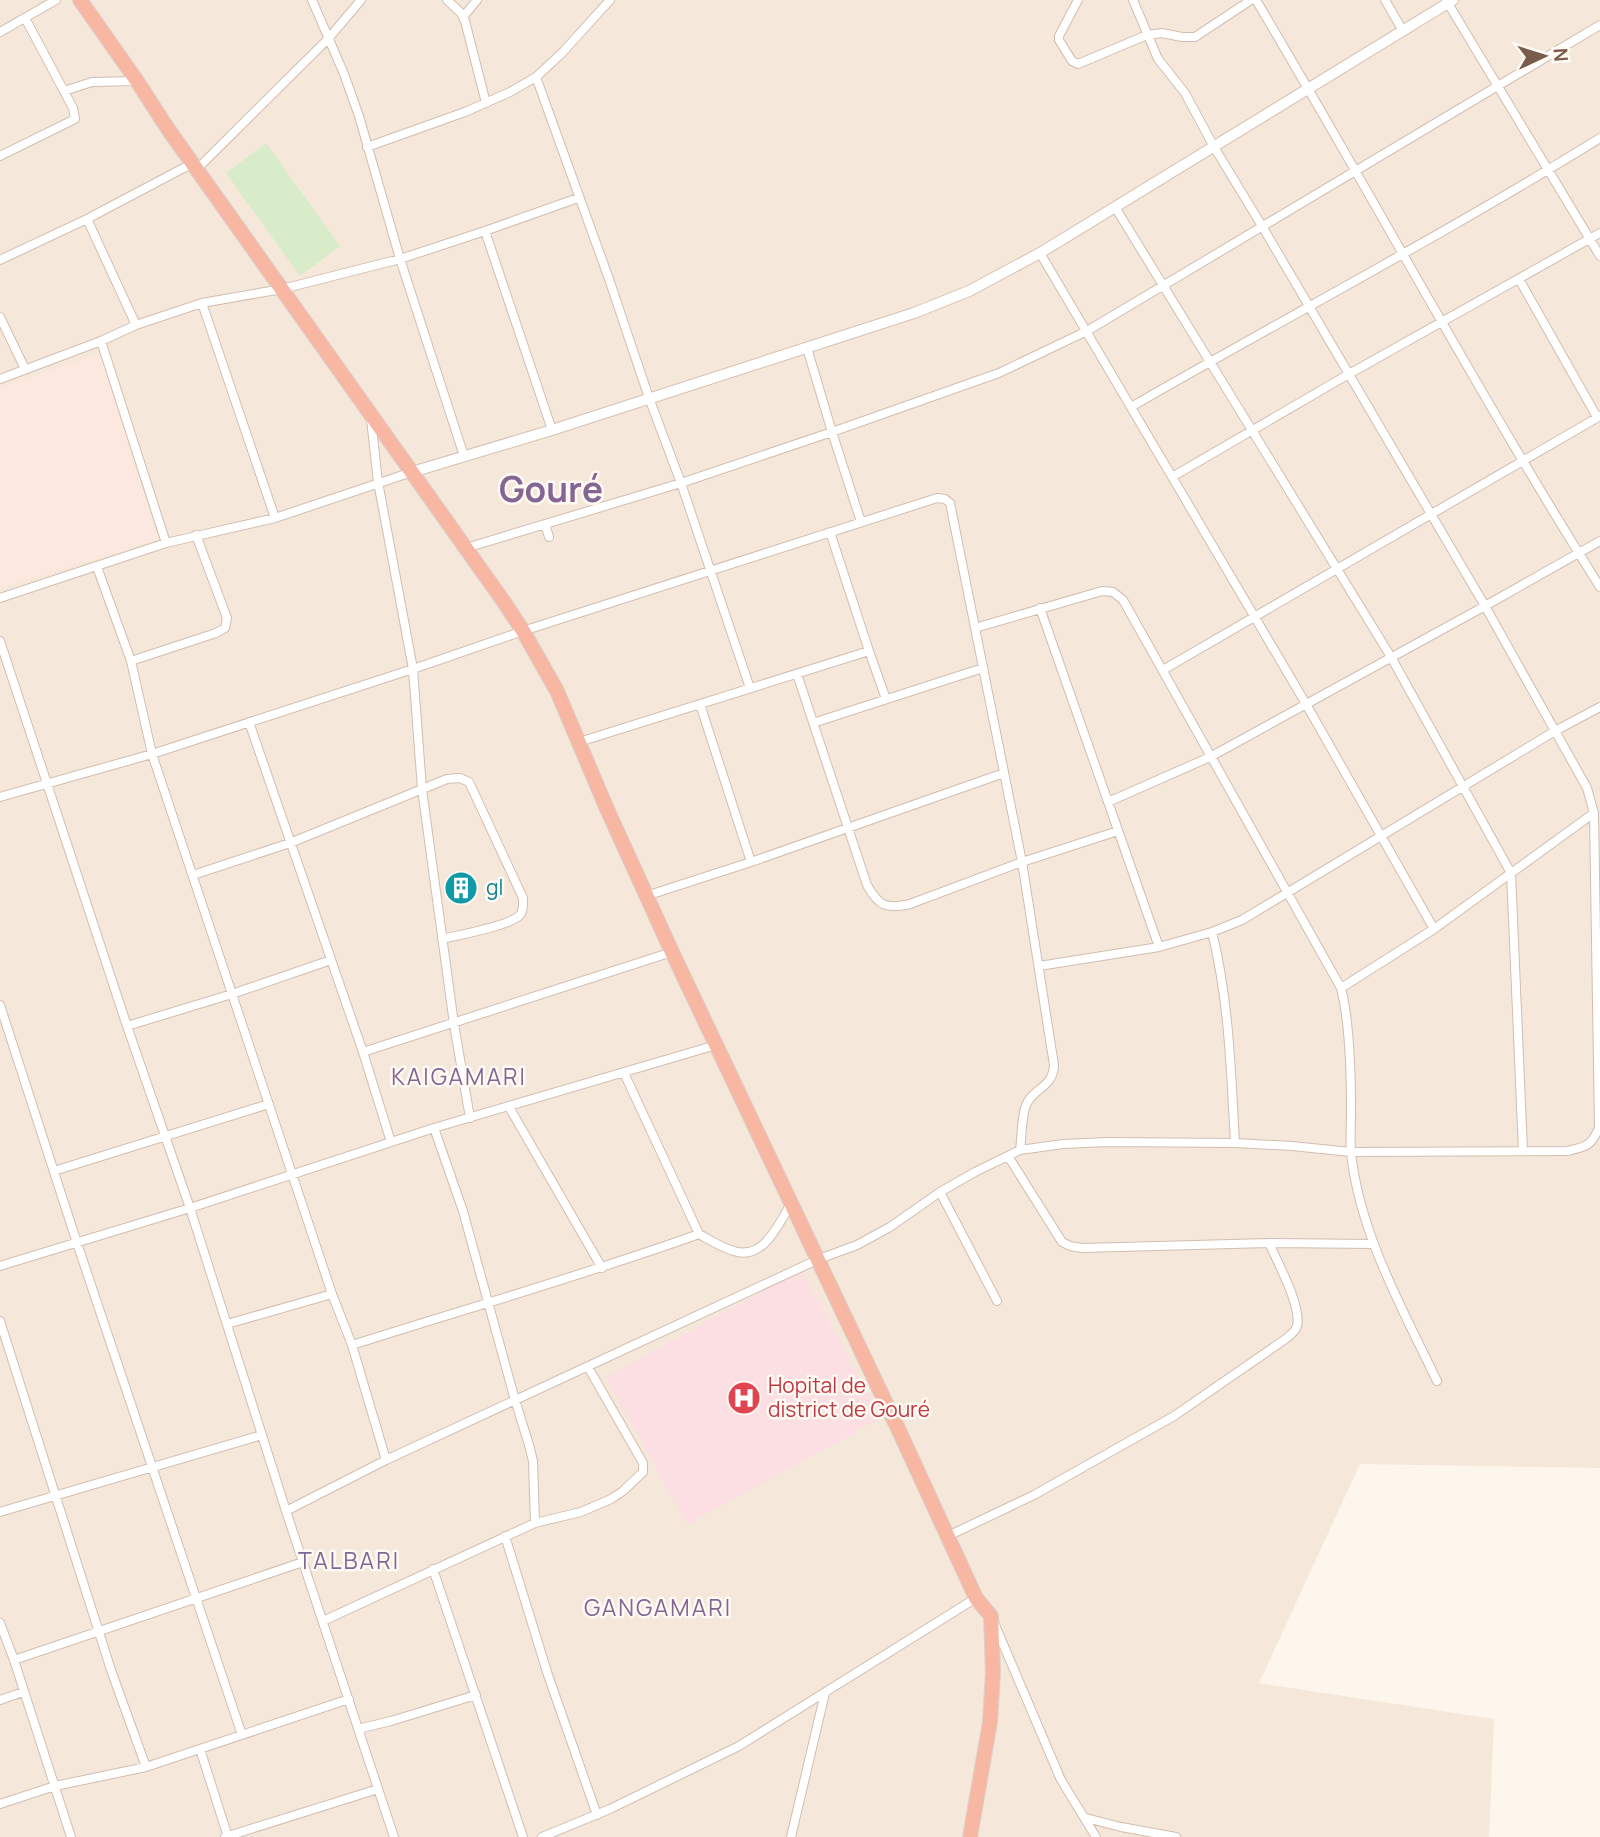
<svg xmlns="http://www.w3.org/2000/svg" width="1600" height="1837" font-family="Manrope,sans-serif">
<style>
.residential{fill:#f5e8da}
.commercial{fill:#fde8e0}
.medical{fill:#fbdfe3}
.green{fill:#d8ecc9}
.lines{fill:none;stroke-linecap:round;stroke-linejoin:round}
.street-casing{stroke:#d1beb0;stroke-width:10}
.secondary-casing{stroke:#d6c0b0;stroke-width:12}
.highway-casing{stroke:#dad1cd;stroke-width:16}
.street{stroke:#fff;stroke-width:8}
.secondary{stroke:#fff;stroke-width:10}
.highway{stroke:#f7b7a3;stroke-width:14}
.labels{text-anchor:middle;stroke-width:5;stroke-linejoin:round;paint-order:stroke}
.culture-label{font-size:21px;fill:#0d838f;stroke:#fffaf3;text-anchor:start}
.health-label{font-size:21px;fill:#be3a42;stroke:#fffaf3;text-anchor:start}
.neighbourhood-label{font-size:23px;letter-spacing:2px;fill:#846695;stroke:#fffaf3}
.town-label{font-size:35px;font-weight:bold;fill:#846695;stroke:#fffaf3}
</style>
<rect width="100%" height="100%" fill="#fdf6ec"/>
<path class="residential" d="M 0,0 L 1600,0 L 1600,1468 L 1360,1464 L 1259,1683 L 1494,1719 L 1489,1837 L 0,1837 Z"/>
<path class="commercial" d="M 100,353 L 158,539 L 0,589 L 0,387 Z"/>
<path class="medical" d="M 801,1270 L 881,1418 L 687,1525 L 606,1377 Z"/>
<path class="green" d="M 266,143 L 340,246 L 300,276 L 226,173 Z"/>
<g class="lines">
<defs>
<path id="street" d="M 312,0 L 344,74 L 359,116 L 400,259 L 464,456
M 447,0 L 461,13 L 465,21 L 486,103
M 1078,0 L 1059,36 L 1059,40 L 1072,61 L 1078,64 L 1147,35 L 1162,33 L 1182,37 L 1195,37 L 1251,0
M 1256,0 C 1372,195 1479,395 1600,587
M 1385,0 L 1403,31
M 1446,0 L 1600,256
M 463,17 L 477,0
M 0,32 L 56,0
M 536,77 L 609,279 L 649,398 L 681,483 L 750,688
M 64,91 L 92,82 L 137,81
M 367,147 L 465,112 L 510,92 L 536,77 L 562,53 L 610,0
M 0,156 L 75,119 L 73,108 L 25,18
M 197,169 L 328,39 L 361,0
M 1115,207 L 1391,657 L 1511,873 L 1523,1151
M 87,219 L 136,325
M 485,231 L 552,430
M 1040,253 L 1306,704 L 1434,929
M 0,260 L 87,219 L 193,163
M 1519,279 L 1597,417
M 202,303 L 275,518
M 0,317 L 25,369
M 101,341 L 166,543
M 807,348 L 832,432 L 861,522
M 0,379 L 101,341 L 136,325 L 202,303 L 282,289 L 400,259 L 485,231 L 578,198
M 1131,407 C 1287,317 1447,233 1600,138
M 371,419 L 378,482 L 413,669 L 422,789 L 454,1024 L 470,1118
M 1172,477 L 1349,374 L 1600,233
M 545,524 L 549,537
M 830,532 L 869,651 L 886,699
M 466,548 L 681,483 L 832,432 L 999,373 L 1087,331 L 1600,25
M 97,567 L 131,661 L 152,754 L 332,1294 L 352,1345 L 386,1460
M 0,598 L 166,543 L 275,518 L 412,472
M 1040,608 L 1159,947
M 975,628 L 1102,591 L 1113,592 L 1123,600 L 1341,988 C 1350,1023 1351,1074 1351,1110 C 1351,1124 1350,1139 1351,1153 C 1360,1234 1402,1308 1437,1381
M 0,641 L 127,1026 L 190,1208 L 286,1511 L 394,1837
M 131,661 L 216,633 L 225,628 L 227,618 L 196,535
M 1163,670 L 1600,416
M 797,674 L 867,885 C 879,907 887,909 910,904 L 1022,862 L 1118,831
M 700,704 L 751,862
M 249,722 L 363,1052 L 391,1142
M 813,723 L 983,668
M 579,742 L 869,651
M 0,797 L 152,754 L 413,669 L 523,631 L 937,498 L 945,499 L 950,503 L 1022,862 L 1054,1065 C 1053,1088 1034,1087 1026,1105 C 1021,1119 1022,1136 1020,1150
M 1108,802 L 1210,757 L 1485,606 L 1600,541
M 193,875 L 290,843 L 447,779 L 460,778 L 469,782 L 523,898 C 523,904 524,910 520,915 C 510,926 458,935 442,939
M 646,896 L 751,862 L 1004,773
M 1212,932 C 1229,1000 1231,1072 1235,1143
M 1039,966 L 1159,947 L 1212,932 L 1242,920 L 1555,731 L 1600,707
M 1341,988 L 1434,929 L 1594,813
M 0,1005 L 77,1243 L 242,1735
M 127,1026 L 232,994 L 331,960
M 363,1052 L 672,952
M 624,1073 L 699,1234
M 509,1107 L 602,1268
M 434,1128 L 463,1211 L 515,1400 L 529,1445 L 533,1461 L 535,1523
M 1008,1156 L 1062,1242 L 1070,1246 L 1082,1248 L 1269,1243 L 1374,1244
M 54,1171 L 269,1104
M 940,1192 L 997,1301
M 0,1266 L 190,1208 L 434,1128 L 716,1045
M 0,1321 L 111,1670 L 146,1767
M 227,1324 L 332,1294
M 352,1345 C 468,1308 585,1275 699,1234 C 710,1240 722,1248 734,1251 C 764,1261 779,1223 792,1202
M 286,1511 L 386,1460 L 819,1259 L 857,1245 L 890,1227 L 940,1192 L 975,1172 L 1020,1150 L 1063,1144 L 1107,1142 L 1235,1143 L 1292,1146 L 1351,1152 L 1567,1151 C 1586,1147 1591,1146 1599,1128 L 1594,813 L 1587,788 L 1485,606 L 1262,226 L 1214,147 L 1185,93 L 1158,59 L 1133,0
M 0,1512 L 262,1435
M 505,1536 L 548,1675 L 597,1815
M 948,1536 L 1034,1495 L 1174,1416 L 1287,1338 C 1291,1334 1296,1331 1297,1326 C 1302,1307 1277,1261 1269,1243
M 433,1569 L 523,1837
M 323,1621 L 535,1523 L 581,1512 L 611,1499 L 623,1491 L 643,1472 L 643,1463 L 588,1367
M 0,1623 L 14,1660 L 71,1837
M 995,1625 L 1061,1780 L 1096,1837
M 14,1660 L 303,1562
M 0,1700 L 23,1692
M 358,1729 L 391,1721 L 476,1695
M 200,1749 L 228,1837
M 0,1804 L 55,1786 L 146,1767 L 349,1699
M 1086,1818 L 1121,1827 L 1176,1837
M 225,1837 L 378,1789
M 542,1837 L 610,1809 L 739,1746 L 976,1598
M 791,1837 L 825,1693"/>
<path id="secondary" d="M 412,472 L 552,430 L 914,313 L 969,291 L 1040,253 L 1453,0"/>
<path id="highway" d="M 80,0 L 137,81 L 168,129 L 504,602 L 523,631 L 557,691 L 607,809 L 672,952 L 901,1435 L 976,1598 L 991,1616 L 993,1672 L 990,1722 L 970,1837"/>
</defs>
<use href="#street" class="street-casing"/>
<use href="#secondary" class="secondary-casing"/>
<use href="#highway" class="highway-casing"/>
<use href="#street" class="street"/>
<use href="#secondary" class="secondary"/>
<use href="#highway" class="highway"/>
</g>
<defs>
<symbol id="building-disc" viewBox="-11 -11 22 22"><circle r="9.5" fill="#0f9aa8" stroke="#fffaf3"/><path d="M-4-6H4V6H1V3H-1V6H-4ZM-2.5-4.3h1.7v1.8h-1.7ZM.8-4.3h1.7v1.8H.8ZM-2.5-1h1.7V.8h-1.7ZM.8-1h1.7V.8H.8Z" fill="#fff"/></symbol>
<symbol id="hospital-disc" viewBox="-11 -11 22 22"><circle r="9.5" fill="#e0444e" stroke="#fffaf3"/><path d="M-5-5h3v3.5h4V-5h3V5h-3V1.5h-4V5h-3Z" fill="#fff"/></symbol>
</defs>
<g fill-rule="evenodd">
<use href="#building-disc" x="442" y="869" width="38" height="38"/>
<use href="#hospital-disc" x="725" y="1379" width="38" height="38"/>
</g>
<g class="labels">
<g class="culture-label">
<text x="486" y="895">gl</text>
</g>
<g class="health-label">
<text x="768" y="1393">Hopital de<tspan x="768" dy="24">district de Gouré</tspan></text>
</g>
<g class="neighbourhood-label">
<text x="459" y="1085">KAIGAMARI</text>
<text x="349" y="1569">TALBARI</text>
<text x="658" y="1616">GANGAMARI</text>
</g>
<g class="town-label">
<text x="551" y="502">Gouré</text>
</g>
</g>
<g transform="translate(1544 56) rotate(86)" stroke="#fffaf3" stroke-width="5" paint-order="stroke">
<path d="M0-5L12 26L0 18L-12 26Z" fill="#7a5c4d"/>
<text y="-10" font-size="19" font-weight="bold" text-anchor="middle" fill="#7a5c4d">N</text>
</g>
</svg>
